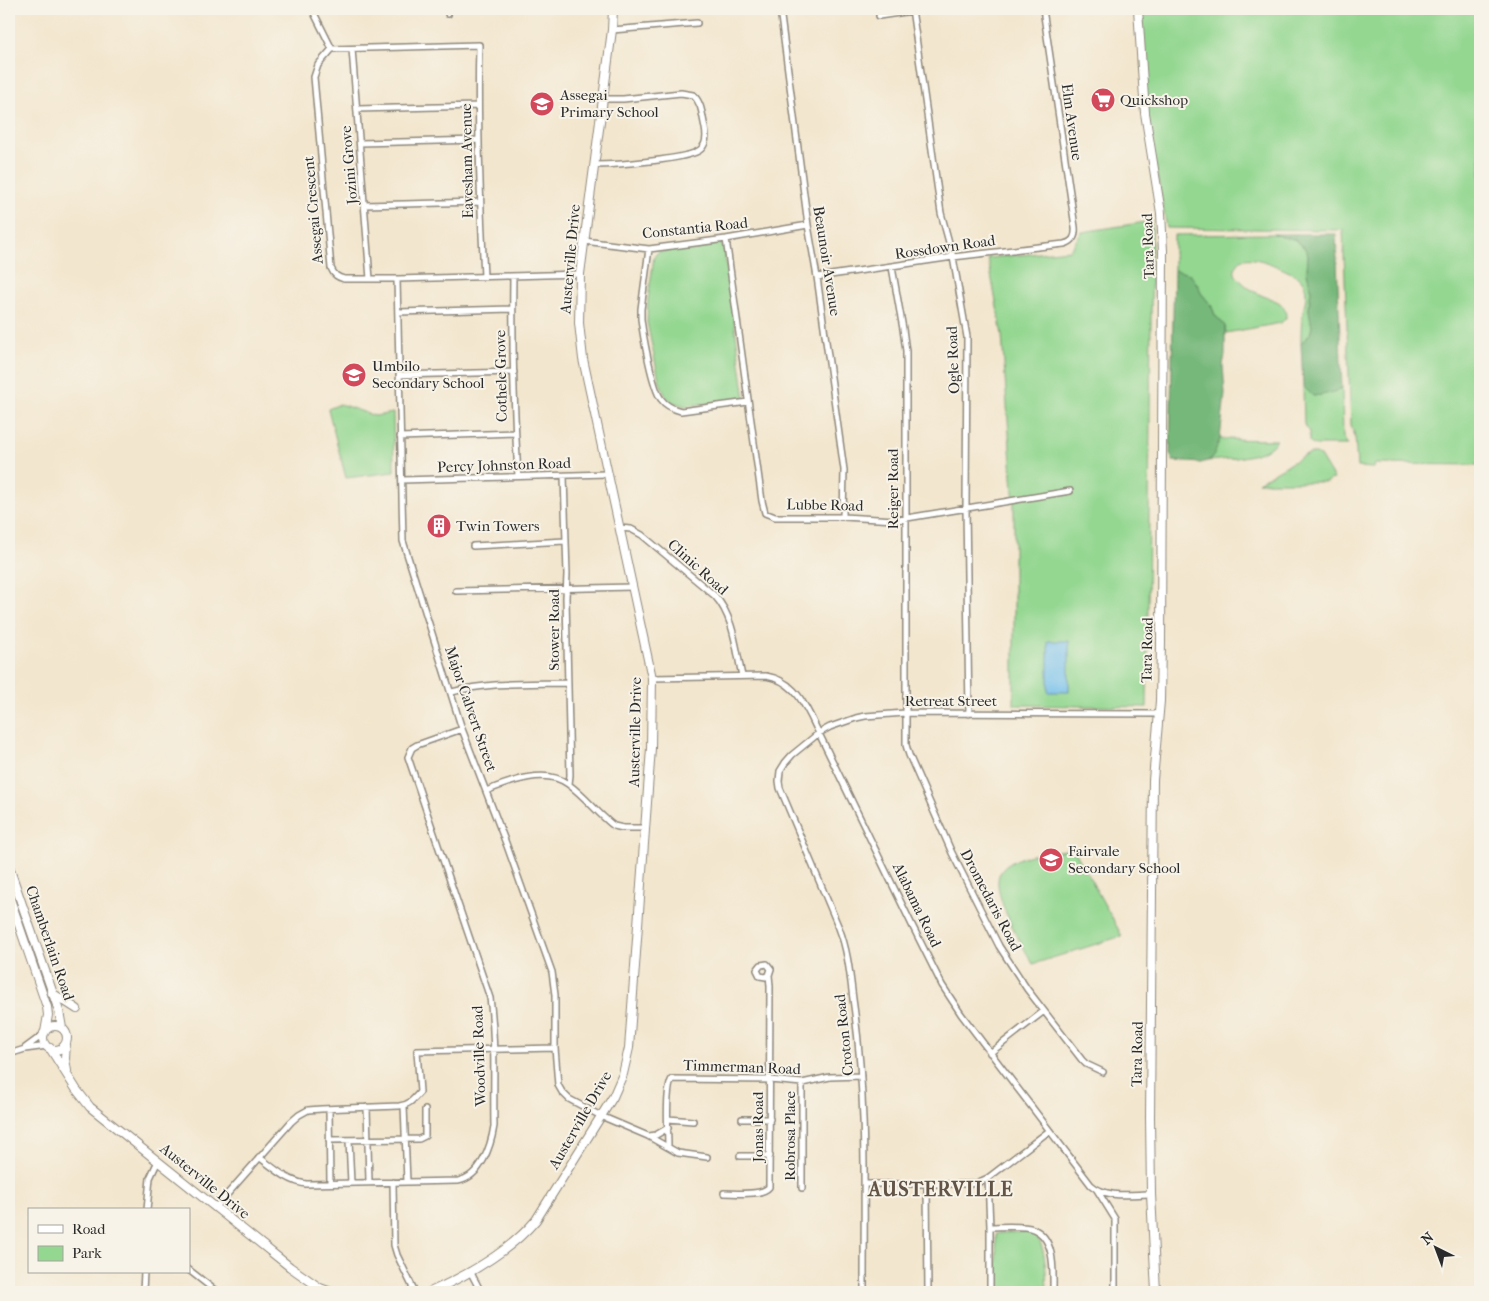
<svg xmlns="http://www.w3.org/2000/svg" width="1489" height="1301" font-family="'IM FELL French Canon',serif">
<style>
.green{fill:#93d790;stroke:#5f815e}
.forest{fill:#76b87a;stroke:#507252}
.water{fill:#72bfec;stroke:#4e758c}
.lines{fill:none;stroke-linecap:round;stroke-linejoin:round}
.street-casing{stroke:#8f887c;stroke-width:8}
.secondary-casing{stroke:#8f887c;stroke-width:10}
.street{stroke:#fff;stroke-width:5}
.secondary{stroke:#fff;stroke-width:8}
.labels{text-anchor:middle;stroke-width:4;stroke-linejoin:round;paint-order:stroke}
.poi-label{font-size:15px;fill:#2b2b2b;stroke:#f7f3e8;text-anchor:start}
.street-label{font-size:15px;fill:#2b2b2b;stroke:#f7f3e8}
.district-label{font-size:20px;font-weight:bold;letter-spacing:1px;fill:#625547;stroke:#f7f3e8}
</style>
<rect width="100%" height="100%" fill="#f7f3e8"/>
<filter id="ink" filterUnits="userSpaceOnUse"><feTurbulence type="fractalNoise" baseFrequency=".02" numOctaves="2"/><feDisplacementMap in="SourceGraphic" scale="10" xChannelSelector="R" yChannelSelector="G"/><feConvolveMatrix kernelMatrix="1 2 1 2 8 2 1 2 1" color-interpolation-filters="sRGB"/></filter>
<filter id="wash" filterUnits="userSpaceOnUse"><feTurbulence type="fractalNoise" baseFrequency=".0096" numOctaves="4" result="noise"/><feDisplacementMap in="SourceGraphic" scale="20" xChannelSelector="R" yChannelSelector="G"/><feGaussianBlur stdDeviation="1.12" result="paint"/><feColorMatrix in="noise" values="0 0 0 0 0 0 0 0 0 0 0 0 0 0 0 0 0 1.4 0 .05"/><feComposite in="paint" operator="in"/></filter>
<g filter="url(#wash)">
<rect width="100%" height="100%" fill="#f3e6ce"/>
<path class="green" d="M 1138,9 L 1480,9 L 1480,465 L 1375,464 L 1373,468 L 1357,467 L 1355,436 L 1351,425 L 1343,230 L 1167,228 L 1146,115 Z
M 1152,221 L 1147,707 L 1014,705 L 1014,505 L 1002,335 L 988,258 L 1070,250 L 1082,232 Z
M 1274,234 L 1282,237 L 1294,239 L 1304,247 L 1308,254 L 1307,273 L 1311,288 L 1309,310 L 1312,327 L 1310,334 L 1301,344 C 1301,334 1301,322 1303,312 C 1306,298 1310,285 1296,275 C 1282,269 1256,254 1241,260 C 1239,263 1235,267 1235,270 C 1234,274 1237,277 1240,280 C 1246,286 1252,291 1259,294 C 1272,301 1286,299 1286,318 L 1281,323 L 1226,333 L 1225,326 L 1215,315 L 1211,305 L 1201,293 L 1199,287 L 1174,270 L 1174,235 Z
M 720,243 L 724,248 L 745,399 L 685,406 L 672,402 L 665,395 L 659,380 L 647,322 L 648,299 L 654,257 L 658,252 Z
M 1303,386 L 1313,396 L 1336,391 L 1342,388 L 1343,437 L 1348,445 L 1313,445 L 1309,442 L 1309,432 L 1304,425 Z
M 340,404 L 375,416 L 393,413 L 394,472 L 346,478 L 328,409 Z
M 1220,439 L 1277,440 C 1274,443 1271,447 1268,449 C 1254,457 1224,460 1207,461 L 1213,456 Z
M 1310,454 L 1316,454 L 1320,456 L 1334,479 L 1329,480 L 1328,482 L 1258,482 L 1303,456 Z
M 1065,850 L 1076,853 L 1122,936 L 1033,964 C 1022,945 992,896 999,875 C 1001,871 1005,866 1009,864 C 1025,853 1047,853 1065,850 Z
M 1030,1232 C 1047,1237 1046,1277 1047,1292 L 997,1292 L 996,1234 L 999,1233 Z"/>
<path class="forest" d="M 1274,234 L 1336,234 L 1342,388 C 1333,393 1324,395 1313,396 L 1303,386 L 1301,344 L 1310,334 L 1312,327 L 1309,310 L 1311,288 L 1307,273 L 1308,254 L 1304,247 L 1294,239 L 1282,237 Z
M 1174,270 L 1190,274 L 1199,287 L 1201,293 L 1211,305 L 1215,315 L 1225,326 L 1225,355 L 1223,365 L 1225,394 L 1220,439 L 1213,457 L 1207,461 L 1201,463 L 1173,461 L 1170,454 Z"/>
<path class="water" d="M 1048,641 L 1069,641 L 1069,692 L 1048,692 Z"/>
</g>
<g filter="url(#ink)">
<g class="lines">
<defs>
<path id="street" d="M 312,9 L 332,49
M 447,9 L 448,14
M 780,9 L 808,225 L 817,277 L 844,470 L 843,517
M 912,9 L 941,213 L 953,257 L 967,337 L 966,508 L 969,714
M 879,16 L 912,11
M 612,30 L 697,23
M 352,49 L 370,279
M 357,109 L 478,106
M 360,143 L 479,140
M 594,165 C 611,165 690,160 701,149 C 708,142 706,132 704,123 C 702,113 701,102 693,95 L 681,93 L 623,99 L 603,99
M 365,205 L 480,202
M 726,239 L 762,501 L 765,513 L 775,517 L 843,517 L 895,520 L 1070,491
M 584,241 L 649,249 L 726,239 L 808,225
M 649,249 L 641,309 L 641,319 C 643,335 652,387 661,399 C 666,406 673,409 681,411 L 748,402
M 892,267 L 903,329 L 906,351 L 906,745 L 909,755 L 952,853 L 999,946 L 1027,989 L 1082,1060 L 1086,1064 L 1103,1072
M 484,276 C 480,199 477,122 479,45 L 332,49 L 318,65 L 314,77 L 331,268 C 334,275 337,277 344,279 L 397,279 L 580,274
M 513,276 C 512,342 514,410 518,476
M 817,277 L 953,257 L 1064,244 C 1073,242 1076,237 1075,227 L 1043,9
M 397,279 L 403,541 L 462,729 L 507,846 L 552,972 L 555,995 L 555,1048 L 558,1085 L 562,1092 L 569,1099 L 601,1116 L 648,1136 L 678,1153 L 707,1157
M 398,312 L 512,309
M 399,375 L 514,372
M 400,437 L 515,433
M 564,476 L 567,574 L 566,598 L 570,775 L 569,784
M 402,480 L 607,474
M 619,528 L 631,529 L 642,535 L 715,596 C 734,617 736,649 742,676
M 473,546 L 565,541
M 456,591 L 633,587
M 652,678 L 766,676 C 790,680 801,697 811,717 L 912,925 L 942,985 L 961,1014 L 1091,1185 C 1107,1199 1132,1194 1151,1194
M 452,692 C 489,682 529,684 567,683
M 486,791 C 509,782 545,767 568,784 C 585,796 598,814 614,826 L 623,828 L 645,828
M 25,1048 L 44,1034
M 990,1053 L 1044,1011
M 9,1054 L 25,1049 L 47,1046
M 802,1083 L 802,1188
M 404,1106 L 407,1182
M 367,1107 L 369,1182
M 329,1109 L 330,1183
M 668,1119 L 693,1121
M 742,1119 L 770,1119
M 649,1136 L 656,1135 L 668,1128
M 329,1140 L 419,1139 L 425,1136 L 425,1110
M 349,1140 L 351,1183
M 668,1147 C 668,1133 665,1089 672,1079 L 770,1080 L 802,1083 L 830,1077 L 861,1076
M 740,1156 L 770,1156
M 259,1157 C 274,1168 287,1181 306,1184 L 458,1181 C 481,1177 491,1146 494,1126 C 493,1084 496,1040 490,998 L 408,757 L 412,748 L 417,745 L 462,729
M 988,1178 L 990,1227 L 990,1292
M 393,1182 L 394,1245 L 397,1255 L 415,1292
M 864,1184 L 969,1184 L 977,1183 L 988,1178 L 1049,1131
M 927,1184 L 928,1292
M 1097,1190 L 1115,1219 L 1115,1292
M 724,1193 C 736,1193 762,1196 769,1187 L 770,986 L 769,975 L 771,969 L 767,964 L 761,965 L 757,970 L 760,976 L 766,977 L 769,975
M 216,1207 L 291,1122 L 299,1115 L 308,1110 L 321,1109 L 399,1106 C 409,1105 413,1100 420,1092 L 417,1051 L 555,1048
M 147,1210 L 150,1178 L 158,1161
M 990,1227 C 1000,1227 1025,1225 1033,1229 C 1056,1238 1053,1272 1053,1292
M 189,1270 L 217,1292
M 470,1271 L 481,1292
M 143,1292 L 144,1272
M 864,1292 C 864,1195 867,1096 853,999 C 850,975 848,951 839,928 L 780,788 L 779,781 L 780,771 L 785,763 L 792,755 L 819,733 L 830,727 L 856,718 L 865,716 L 905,713 L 1159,714"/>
<path id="secondary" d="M 1138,9 L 1145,113 L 1161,213 L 1163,251 L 1161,643 L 1160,701 L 1153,780 L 1150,1117 L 1151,1194 L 1156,1292
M 9,867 L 59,1011 L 62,1028
M 9,896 L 47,1007 L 48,1015 L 45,1032
M 52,993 L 77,1009
M43 1038a12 12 0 1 1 24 0a12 12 0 1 1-24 0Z
M 66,1043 L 65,1059 L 67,1071
M 50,1048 L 76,1089 L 90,1107 L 290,1267 L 320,1288 L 331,1292
M 430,1292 C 468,1275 509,1252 536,1220 L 613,1097 L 623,1074 L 629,1048 L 651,748 L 652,678 L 583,359 L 579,323 L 580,274 L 612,30 L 613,9"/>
</defs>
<use href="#street" class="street-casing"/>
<use href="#secondary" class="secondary-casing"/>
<use href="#street" class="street"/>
<use href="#secondary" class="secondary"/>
</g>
</g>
<defs>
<symbol id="supermarket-disc" viewBox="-11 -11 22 22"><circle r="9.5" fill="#d1495b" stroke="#f7f3e8"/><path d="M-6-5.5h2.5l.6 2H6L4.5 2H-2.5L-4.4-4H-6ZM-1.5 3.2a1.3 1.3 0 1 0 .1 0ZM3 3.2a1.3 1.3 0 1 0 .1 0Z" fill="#fff"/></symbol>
<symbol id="school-disc" viewBox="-11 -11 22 22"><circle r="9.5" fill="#d1495b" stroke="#f7f3e8"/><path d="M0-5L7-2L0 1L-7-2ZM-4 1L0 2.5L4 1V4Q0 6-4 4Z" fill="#fff"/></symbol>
<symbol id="building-disc" viewBox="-11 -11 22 22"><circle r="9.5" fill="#d1495b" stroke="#f7f3e8"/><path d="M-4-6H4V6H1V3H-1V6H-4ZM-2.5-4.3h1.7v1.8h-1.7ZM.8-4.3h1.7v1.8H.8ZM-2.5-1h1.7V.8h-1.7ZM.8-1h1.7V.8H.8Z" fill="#fff"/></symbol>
</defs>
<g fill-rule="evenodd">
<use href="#supermarket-disc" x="1089" y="86" width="28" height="28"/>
<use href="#school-disc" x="528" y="90" width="28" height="28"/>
<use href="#school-disc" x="340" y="361" width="28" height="28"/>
<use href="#building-disc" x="425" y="512" width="28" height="28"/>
<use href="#school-disc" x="1037" y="846" width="28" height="28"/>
</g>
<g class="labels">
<g class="poi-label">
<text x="560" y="100">Assegai<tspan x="560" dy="17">Primary School</tspan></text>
<text x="1120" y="105">Quickshop</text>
<text x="372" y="371">Umbilo<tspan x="372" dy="17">Secondary School</tspan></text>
<text x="456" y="531">Twin Towers</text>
<text x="1068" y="856">Fairvale<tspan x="1068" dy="17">Secondary School</tspan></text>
</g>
<g class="street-label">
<text transform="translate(1072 122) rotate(82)" y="5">Elm Avenue</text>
<text transform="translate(467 161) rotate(-91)" y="5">Eavesham Avenue</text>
<text transform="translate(349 165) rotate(-95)" y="5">Jozini Grove</text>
<text transform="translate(313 210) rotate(-95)" y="5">Assegai Crescent</text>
<text transform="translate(695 228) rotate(-6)" y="5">Constantia Road</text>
<text transform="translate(1148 246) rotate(-92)" y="5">Tara Road</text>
<text transform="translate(945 247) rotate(-8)" y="5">Rossdown Road</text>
<text transform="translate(570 259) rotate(-85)" y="5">Austerville Drive</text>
<text transform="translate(827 261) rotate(81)" y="5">Beaunoir Avenue</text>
<text transform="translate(953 360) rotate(-92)" y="5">Ogle Road</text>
<text transform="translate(501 376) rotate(-91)" y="5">Cothele Grove</text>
<text transform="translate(504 465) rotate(-2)" y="5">Percy Johnston Road</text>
<text transform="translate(893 489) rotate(-90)" y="5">Reiger Road</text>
<text transform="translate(825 505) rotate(1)" y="5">Lubbe Road</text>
<text transform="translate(698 567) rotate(42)" y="5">Clinic Road</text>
<text transform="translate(554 630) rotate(-90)" y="5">Stower Road</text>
<text transform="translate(1147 650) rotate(-89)" y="5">Tara Road</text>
<text x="951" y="706">Retreat Street</text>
<text transform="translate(471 709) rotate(71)" y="5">Major Calvert Street</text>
<text transform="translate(635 732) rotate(-89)" y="5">Austerville Drive</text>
<text transform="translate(991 900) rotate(62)" y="5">Dromedaris Road</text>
<text transform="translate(917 905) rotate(64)" y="5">Alabama Road</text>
<text transform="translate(50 943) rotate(71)" y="5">Chamberlain Road</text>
<text transform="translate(844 1035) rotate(-96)" y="5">Croton Road</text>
<text transform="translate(1137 1054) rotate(-89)" y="5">Tara Road</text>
<text transform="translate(479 1056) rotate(-92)" y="5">Woodville Road</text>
<text transform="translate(742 1067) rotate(2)" y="5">Timmerman Road</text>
<text transform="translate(580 1120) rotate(-60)" y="5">Austerville Drive</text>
<text transform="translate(758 1127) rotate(-90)" y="5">Jonas Road</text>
<text transform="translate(790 1136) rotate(-90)" y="5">Robrosa Place</text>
<text transform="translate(205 1181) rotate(39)" y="5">Austerville Drive</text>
</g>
<g class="district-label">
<text x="941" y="1196">AUSTERVILLE</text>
</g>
</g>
<rect width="1489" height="1301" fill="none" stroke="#f7f3e8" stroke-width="30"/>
<rect x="28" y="1208" width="162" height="65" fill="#f7f3e8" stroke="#a5a39c"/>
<rect x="38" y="1225" width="25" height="8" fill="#ffffff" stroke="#a5a39c"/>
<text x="72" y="1234" font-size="15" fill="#2b2b2b">Road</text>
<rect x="38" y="1246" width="25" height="15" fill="#93d790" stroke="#a5a39c"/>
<text x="72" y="1258" font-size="15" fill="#2b2b2b">Park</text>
<g transform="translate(1436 1248) rotate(318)" stroke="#f7f3e8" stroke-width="4" paint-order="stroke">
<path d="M0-4L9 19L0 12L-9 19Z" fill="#2b2b2b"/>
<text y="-8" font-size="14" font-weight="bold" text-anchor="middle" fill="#2b2b2b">N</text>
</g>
</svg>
